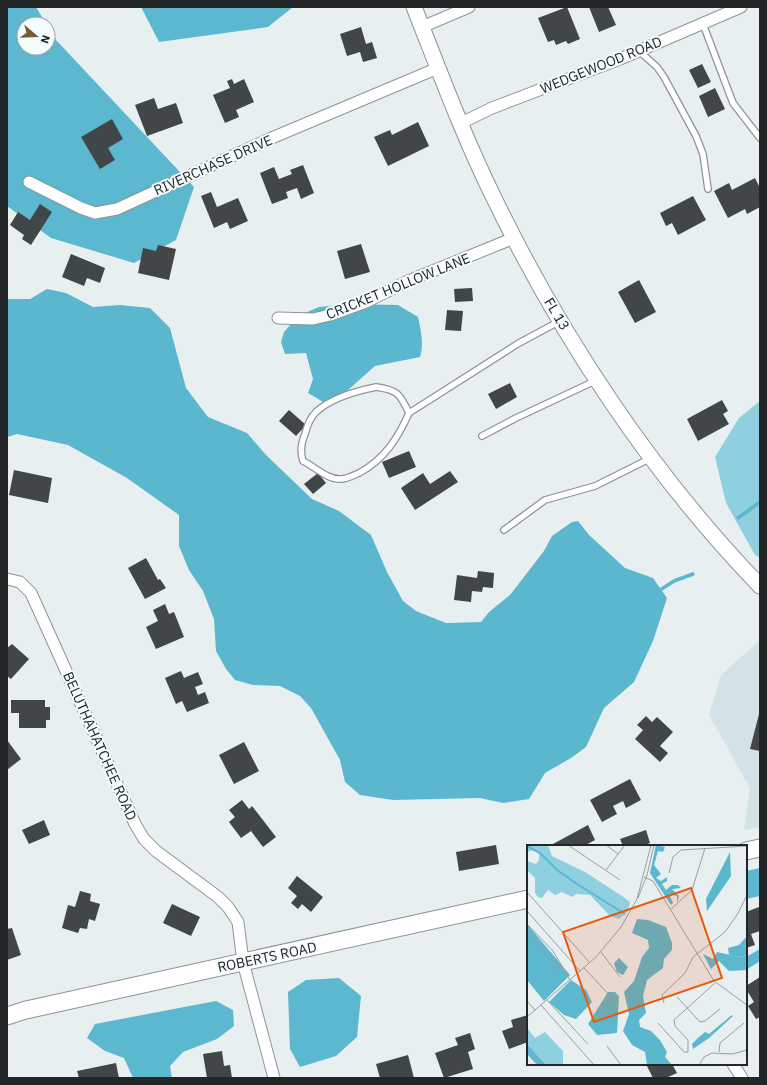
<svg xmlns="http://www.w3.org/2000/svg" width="767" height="1085" font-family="'IBM Plex Sans',sans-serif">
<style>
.built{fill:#d2e2e6}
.green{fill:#8ed0e0}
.forest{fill:#5cb8ce}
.water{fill:#5ab7cd}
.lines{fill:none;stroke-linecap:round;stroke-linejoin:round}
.stream{stroke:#5ab7cd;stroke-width:3.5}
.building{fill:#414648}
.lane-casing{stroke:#8d9495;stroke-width:8}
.street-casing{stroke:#8d9495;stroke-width:13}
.secondary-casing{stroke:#8d9495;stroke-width:17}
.primary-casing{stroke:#8d9495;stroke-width:19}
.lane{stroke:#fff;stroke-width:5.5}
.street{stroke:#fff;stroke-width:11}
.secondary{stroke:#fff;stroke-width:15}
.primary{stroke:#fff;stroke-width:17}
.labels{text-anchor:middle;stroke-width:4;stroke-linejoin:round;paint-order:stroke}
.street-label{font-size:14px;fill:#232626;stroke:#f5fcfe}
.inset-river{fill:none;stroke:#5ab7cd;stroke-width:2}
.inset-road{fill:none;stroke:#999fa0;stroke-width:1}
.view{fill:#e8590c;fill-opacity:0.15;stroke:#e8590c;stroke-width:2}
.inset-edge{fill:none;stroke:#232626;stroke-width:2}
</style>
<rect width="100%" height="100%" fill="#e8eff1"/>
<path class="built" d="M 760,640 L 760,827 L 744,830 L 750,788 L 709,715 L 721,675 Z"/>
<path class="green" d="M 760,401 L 760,558 L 755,555 L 726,503 L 715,457 L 739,418 Z"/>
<path class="forest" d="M 7,7 L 36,7 L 46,24 L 24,24 L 24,48 L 48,48 L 48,27 L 56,40 L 194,187 L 176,240 L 134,263 L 51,238 L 7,206 Z
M 141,7 L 293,7 L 268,27 L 159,42 Z
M 760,868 L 760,896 L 746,899 L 746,871 Z
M 760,949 L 760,961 L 746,970 L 746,957 Z
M 339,978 L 361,996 L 357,1037 L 336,1056 L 300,1067 L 290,1049 L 288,992 L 306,980 Z
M 216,1001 L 233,1010 L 234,1026 L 217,1039 L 183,1052 L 170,1066 L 172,1078 L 133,1078 L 124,1058 L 105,1051 L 87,1038 L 95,1024 Z"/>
<path class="water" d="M 47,289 L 66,293 L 93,307 L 120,305 L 150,308 L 170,328 L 186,388 L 208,417 L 247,433 L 266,455 L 312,499 L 339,511 L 371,535 L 387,572 L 403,601 L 416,611 L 446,623 L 481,622 L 489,612 L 510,595 L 544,551 L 552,536 L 572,522 L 578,521 L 589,535 L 625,568 L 653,578 L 667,598 L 653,641 L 634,682 L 604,708 L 586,747 L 571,758 L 545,773 L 529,799 L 503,803 L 480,798 L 393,800 L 360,795 L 345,782 L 340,760 L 311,708 L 300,696 L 280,686 L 253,685 L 235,680 L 226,669 L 216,651 L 214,619 L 203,591 L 189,570 L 179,546 L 179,515 L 127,478 L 68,445 L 17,434 L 7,437 L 7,299 L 30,299 Z
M 349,304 L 398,305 L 418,317 C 421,331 424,344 420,357 L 375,366 L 330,406 L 308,393 L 313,379 L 306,353 L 285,354 L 281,342 L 284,332 L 298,316 L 319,307 Z"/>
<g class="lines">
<path class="stream" d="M 738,518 L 760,502
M 657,592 L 674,581 L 693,574"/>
</g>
<path class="building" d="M 567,7 L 580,39 L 568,44 L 566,41 L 556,45 L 554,40 L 548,42 L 538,18 Z
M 589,7 L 608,7 L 616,25 L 599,32 Z
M 361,27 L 366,44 L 372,42 L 377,58 L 363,62 L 360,52 L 347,56 L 340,34 Z
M 702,64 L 711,82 L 698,88 L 689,70 Z
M 232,79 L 234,84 L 244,79 L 254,102 L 236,110 L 239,117 L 225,123 L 213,95 L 230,88 L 227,81 Z
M 715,88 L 725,109 L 708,117 L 699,96 Z
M 154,98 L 158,109 L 176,103 L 183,123 L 147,136 L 135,105 Z
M 112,119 L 123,139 L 108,148 L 115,160 L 100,169 L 81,137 Z
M 418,122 L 429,146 L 388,166 L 374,137 L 390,130 L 392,135 Z
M 303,165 L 314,193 L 301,199 L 297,188 L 286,192 L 288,198 L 272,204 L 260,173 L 274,167 L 279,179 L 292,174 L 290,170 Z
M 755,178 L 760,188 L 760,207 L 747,214 L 745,209 L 728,218 L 714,191 L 729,183 L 732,190 Z
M 211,192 L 217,207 L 238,198 L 248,221 L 230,229 L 227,222 L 214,228 L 201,196 Z
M 693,196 L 706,220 L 678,235 L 672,223 L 666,226 L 660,213 Z
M 40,204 L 52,212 L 31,245 L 22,239 L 24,235 L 10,225 L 18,212 L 30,220 Z
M 361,244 L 370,272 L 345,279 L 337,251 Z
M 158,245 L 176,249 L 169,280 L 138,273 L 143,248 L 156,251 Z
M 71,254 L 105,268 L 100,283 L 87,278 L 84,286 L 62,277 Z
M 639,280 L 656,312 L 635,323 L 618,292 Z
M 472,288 L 473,301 L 455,302 L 454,289 Z
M 447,310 L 463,311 L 461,331 L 445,330 Z
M 510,383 L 517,397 L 496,409 L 488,394 Z
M 722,400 L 728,411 L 723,414 L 729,424 L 698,441 L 687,419 Z
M 289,410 L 306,425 L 296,436 L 279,421 Z
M 409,451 L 416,467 L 389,478 L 382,462 Z
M 14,470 L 52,478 L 48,503 L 9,495 Z
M 450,471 L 458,482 L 415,510 L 401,488 L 423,473 L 430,484 Z
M 318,473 L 326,483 L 313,494 L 304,484 Z
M 146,558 L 158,580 L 160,579 L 166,588 L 145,599 L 128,568 Z
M 478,571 L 494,573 L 493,588 L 483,587 L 482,592 L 472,591 L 471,602 L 454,600 L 457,575 L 477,578 Z
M 165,604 L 169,614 L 174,612 L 184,637 L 156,649 L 146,627 L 158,621 L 153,610 Z
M 12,644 L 29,659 L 11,679 L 7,676 L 7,648 Z
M 181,671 L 184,678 L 198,672 L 203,684 L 195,687 L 198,695 L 205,692 L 209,703 L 187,712 L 182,701 L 176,704 L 165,678 Z
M 11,700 L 45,700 L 45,707 L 50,707 L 50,720 L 46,720 L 46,728 L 19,728 L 19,713 L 11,713 Z
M 759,714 L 760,714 L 760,751 L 750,749 Z
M 646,716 L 652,722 L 657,717 L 673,732 L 660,746 L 668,753 L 660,762 L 635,739 L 643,730 L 637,725 Z
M 7,740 L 21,759 L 7,770 Z
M 244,742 L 259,771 L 234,784 L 219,755 Z
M 630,779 L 641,800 L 626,808 L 623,801 L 613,806 L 617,814 L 602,822 L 590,800 Z
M 242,800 L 249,809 L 252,806 L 276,837 L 263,847 L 251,831 L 241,838 L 229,822 L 235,817 L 229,810 Z
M 44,820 L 50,835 L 29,844 L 22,830 Z
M 588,825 L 595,840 L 584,846 L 555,846 L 553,844 Z
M 646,830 L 650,843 L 642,846 L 623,846 L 620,839 Z
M 496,845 L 499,864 L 459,871 L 456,852 Z
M 297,876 L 323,897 L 311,912 L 302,904 L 298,909 L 291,903 L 297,896 L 288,888 Z
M 80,891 L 91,894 L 90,901 L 100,904 L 95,921 L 89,919 L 87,929 L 80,928 L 78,933 L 62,928 L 68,905 L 75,907 Z
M 172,904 L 200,917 L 191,936 L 163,923 Z
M 759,907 L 760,931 L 751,934 L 755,945 L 746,948 L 746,912 Z
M 12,928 L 21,955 L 7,960 L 7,929 Z
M 760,977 L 760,1017 L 756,1019 L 748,1006 L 754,1002 L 746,989 L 746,986 Z
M 528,1015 L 528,1042 L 509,1049 L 502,1031 L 513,1027 L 511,1020 Z
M 470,1033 L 475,1049 L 468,1052 L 473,1069 L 444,1078 L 435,1053 L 458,1045 L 455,1038 Z
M 222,1051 L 224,1066 L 230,1065 L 232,1078 L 207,1078 L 203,1054 Z
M 408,1055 L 414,1078 L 380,1078 L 376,1064 Z
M 116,1063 L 119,1078 L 79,1078 L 77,1071 Z
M 646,1064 L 672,1064 L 677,1073 L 666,1078 L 653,1078 Z"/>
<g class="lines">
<defs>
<path id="lane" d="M 703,24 L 733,103 L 760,138
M 639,51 L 657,67 L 664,77 L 696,136 L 703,154 L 708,189
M 376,387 C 398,390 400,394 409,413 C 398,438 384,460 359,473 C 354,475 347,479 341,479 C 328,480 315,467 303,461 C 300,452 301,443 305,434 C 307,426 310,418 316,412 C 331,398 356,391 376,387 Z
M 409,413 L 519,343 L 560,321
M 482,436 L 516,418 L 597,380
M 504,530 L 545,500 L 595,486 L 651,458"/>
<path id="street" d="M 422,27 L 469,7
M 461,123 L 492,108 L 620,59 L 741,7
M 29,182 L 81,208 L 95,213 L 117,209 L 274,137 L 438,68
M 278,318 L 313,319 L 330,315 L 366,302 L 408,281 L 514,238
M 7,579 L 20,582 L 31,593 L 135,824 L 144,839 L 156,851 L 218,897 L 228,907 L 238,922 L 243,962 L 274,1078
M 733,1064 L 742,1078"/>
<path id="secondary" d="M 414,7 C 439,70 463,135 493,196 C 561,337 651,473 760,586"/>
<path id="primary" d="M 746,851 L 760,848
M 7,1016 L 26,1010 L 528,899"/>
</defs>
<use href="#lane" class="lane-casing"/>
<use href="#street" class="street-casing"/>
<use href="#secondary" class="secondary-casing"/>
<use href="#primary" class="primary-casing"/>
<use href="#lane" class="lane"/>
<use href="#street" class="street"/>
<use href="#secondary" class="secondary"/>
<use href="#primary" class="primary"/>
</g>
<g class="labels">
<g class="street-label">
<text transform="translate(601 65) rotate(-22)" y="5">WEDGEWOOD ROAD</text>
<text transform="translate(213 165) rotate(-24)" y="5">RIVERCHASE DRIVE</text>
<text transform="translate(398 286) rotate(-22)" y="5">CRICKET HOLLOW LANE</text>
<text transform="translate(557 314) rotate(59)" y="5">FL 13</text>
<text transform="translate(100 746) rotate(66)" y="5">BELUTHAHATCHEE ROAD</text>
<text transform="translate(267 957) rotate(-12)" y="5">ROBERTS ROAD</text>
</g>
</g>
<g transform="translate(527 845)">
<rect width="220" height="220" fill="#e8eff1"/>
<path d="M 0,0 L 21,0 L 25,11 L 58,27 L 95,51 L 103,57 L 101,66 L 92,74 L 83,71 L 63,50 L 49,49 L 45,52 L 35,47 L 28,50 L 21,45 L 15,53 L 11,52 L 8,48 L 8,33 L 0,25 L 0,16 L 9,19 L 12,15 L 12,9 L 7,5 L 0,7 ZM 0,183 L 8,193 L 18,187 L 36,206 L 36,220 L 19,220 L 0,199 Z" fill="#8ed0e0"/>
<path d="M 129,0 L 138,2 L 136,7 L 131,6 L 127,20 L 134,29 L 129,33 L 134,36 L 140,32 L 140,36 L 135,39 L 139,45 L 145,40 L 151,40 L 154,43 L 145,44 L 152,51 L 150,58 L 150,51 L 142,49 L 146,58 L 144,60 L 123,28 ZM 0,79 L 43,130 L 17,156 L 0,135 ZM 190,107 L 212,112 L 220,110 L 220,125 L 202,126 L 192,116 L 184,124 L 176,109 L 186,114 ZM 44,135 L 59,145 L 65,157 L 49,174 L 37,170 L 22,157 ZM 81,147 L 88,147 L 92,151 L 90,188 L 70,190 L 61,179 ZM 0,199 L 19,220 L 10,220 L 0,209 Z" fill="#5cb8ce"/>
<path d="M 203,7 L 204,31 L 180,66 L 179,54 ZM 110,74 L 121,75 L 139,82 L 145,98 L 145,105 L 137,114 L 136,123 L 120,135 L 116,151 L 119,168 L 112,175 L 113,182 L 124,186 L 133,195 L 140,207 L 138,212 L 145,220 L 120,220 L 118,207 L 105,200 L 96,186 L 102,169 L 97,147 L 107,136 L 115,112 L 122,103 L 121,95 L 105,88 ZM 220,91 L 220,110 L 212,112 L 202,110 L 201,103 L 212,100 ZM 92,113 L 101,122 L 96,130 L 90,127 L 87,118 ZM 205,170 L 206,171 L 182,193 L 166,204 L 165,199 L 171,193 L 178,187 L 182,189 Z" fill="#5ab7cd"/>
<path class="inset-river" d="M 0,1 L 13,8 L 30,25 L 50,39 L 98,69"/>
<path class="inset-road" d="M 41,0 L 93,35M 79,0 L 91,9M 79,25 L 98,0M 142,28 L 146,12 L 154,5 L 220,1M 117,32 L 126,36 L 187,136 L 220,160M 0,47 L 63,118M 111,53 L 120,30 L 127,0M 143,65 L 165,45 L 178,3M 0,66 L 53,126M 0,79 L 26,106 L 43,135M 0,87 L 38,129M 74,107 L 93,132M 57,123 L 87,155 L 87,166M 150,152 L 173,177 L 178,176 L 193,164M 20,155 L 61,199M 0,156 L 8,165M 137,158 L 135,150 L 158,128 L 166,112 L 198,87 L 210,70 L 220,50M 14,160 L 67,220M 0,172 L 69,112 L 94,82 L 110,54 L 124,0M 131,178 L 157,207 L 161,207 L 161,195 L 148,181 L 147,175 L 188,138M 80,201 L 94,220M 192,207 L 193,198 L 217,178M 172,220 L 177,212 L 185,208 L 205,209 L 220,205"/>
<path class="view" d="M 164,43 L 195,133 L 67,177 L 36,87 Z"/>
<rect width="220" height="220" class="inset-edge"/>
</g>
<rect width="767" height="1085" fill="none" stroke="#232626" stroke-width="16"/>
<g transform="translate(36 36) rotate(109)"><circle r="19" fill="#f5fcfe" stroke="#a1a6a8"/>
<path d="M0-3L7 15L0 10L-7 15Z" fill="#7a5b30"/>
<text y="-6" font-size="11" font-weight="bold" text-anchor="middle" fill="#232626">N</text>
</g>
</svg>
